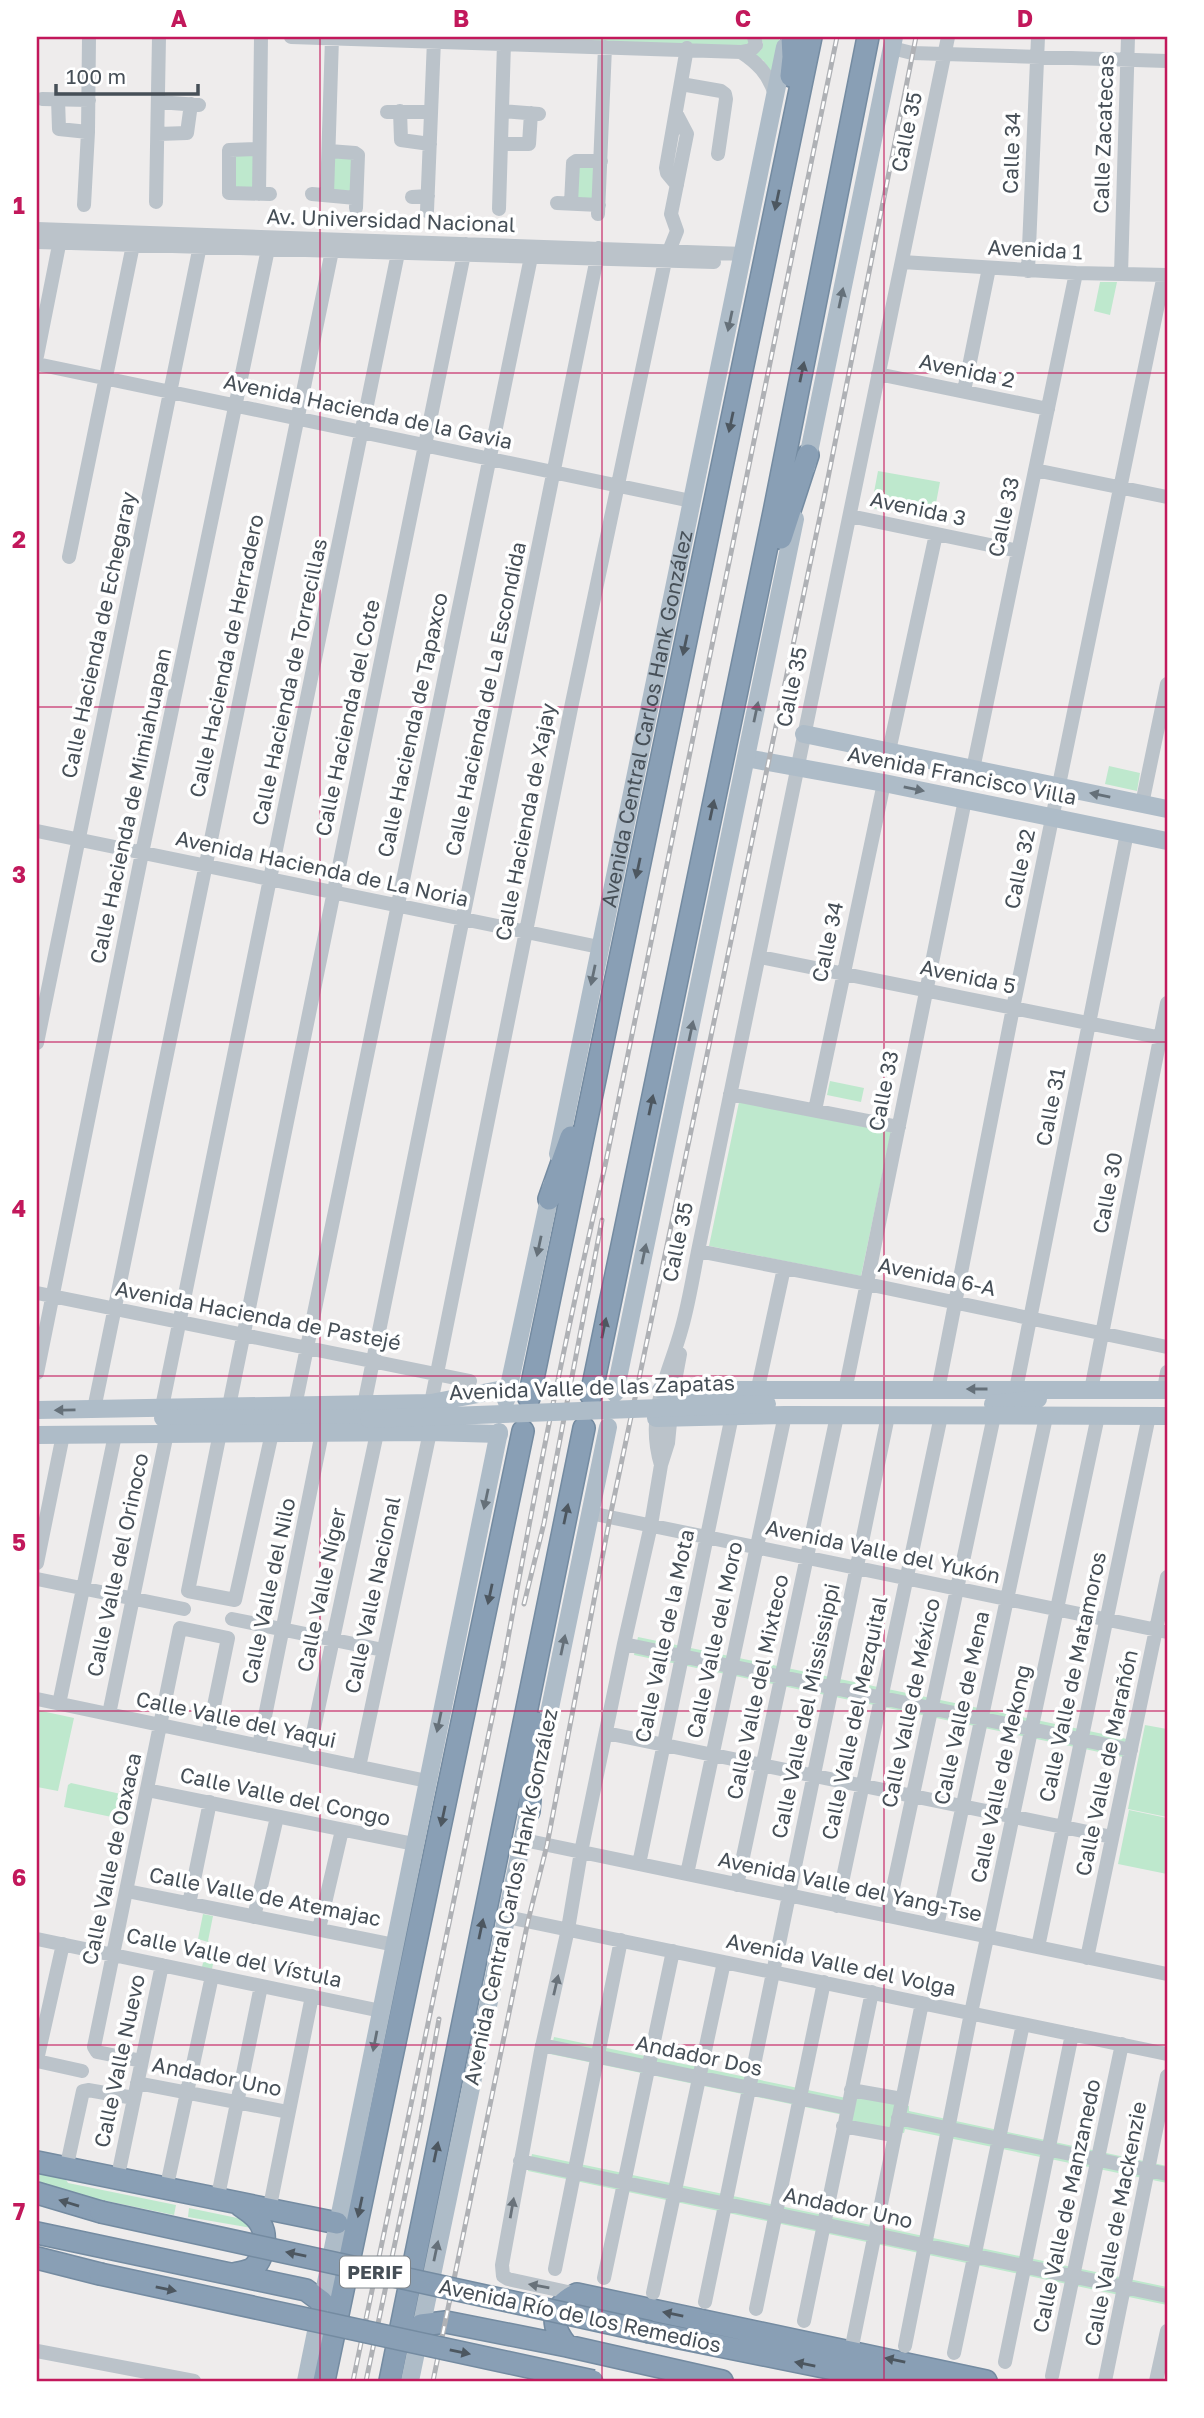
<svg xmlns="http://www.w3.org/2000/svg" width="1204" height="2418" font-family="'Golos Text',sans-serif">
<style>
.green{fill:#bee8cd}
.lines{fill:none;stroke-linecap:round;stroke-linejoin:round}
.highway-casing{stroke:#748ba1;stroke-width:24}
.minor{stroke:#bbc3ca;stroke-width:14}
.major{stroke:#aebcc8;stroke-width:18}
.highway{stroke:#899fb5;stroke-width:21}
.rail-casing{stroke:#afb1b5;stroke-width:5}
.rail{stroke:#fff;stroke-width:2.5;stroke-dasharray:8;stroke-linecap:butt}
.highway-bridge-casing{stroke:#748ba1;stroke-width:24;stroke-linecap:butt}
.major-bridge{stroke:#aebcc8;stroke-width:18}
.highway-bridge{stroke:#899fb5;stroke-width:21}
.oneway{fill:#4d5760}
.oneway2{fill:#657079}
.oneway3{fill:#69727a}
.grid{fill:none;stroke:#c2185b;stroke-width:2;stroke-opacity:0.55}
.labels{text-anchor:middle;stroke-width:7;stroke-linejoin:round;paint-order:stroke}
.shield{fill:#fff;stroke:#7e8489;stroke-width:2}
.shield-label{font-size:19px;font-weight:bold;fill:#464f57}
.street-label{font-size:21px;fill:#464f57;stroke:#fff}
.neatline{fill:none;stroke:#c2185b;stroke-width:2.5}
.grid-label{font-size:23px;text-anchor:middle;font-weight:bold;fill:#c2185b}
</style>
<rect width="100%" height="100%" fill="#eeecec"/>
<path class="green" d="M 452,37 L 734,39 L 749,37 L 751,47 Z
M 760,37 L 780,37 L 772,74 L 763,60 L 750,56 L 761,50 L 763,43 Z
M 234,155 L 254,156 L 256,189 L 234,188 Z
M 334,156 L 349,156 L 354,161 L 353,191 L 331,190 Z
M 576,164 L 596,165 L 596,200 L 574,199 Z
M 1100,282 L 1117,282 L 1110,315 L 1094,311 Z
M 878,471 L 940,482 L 933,519 L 871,508 Z
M 1109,766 L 1140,773 L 1137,791 L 1105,784 Z
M 830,1081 L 864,1088 L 861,1102 L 827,1095 Z
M 739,1102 L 891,1132 L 861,1276 L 709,1246 Z
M 638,1637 L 1127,1739 L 1123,1757 L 634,1655 Z
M 37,1710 L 74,1718 L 58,1791 L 37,1787 Z
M 1145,1725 L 1167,1729 L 1167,1817 L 1128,1809 Z
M 71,1783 L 130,1796 L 133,1799 L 129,1818 L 126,1820 L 64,1807 L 68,1785 Z
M 1129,1810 L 1167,1818 L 1167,1874 L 1118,1864 Z
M 203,1914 L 213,1916 L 208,1941 L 217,1944 L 212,1969 L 202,1967 L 208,1942 L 198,1939 Z
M 554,2037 L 851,2099 L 853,2096 L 909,2106 L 909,2111 L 1167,2166 L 1167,2183 L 905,2129 L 904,2133 L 847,2124 L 848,2116 L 550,2054 Z
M 532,2154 L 1167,2287 L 1167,2305 L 528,2171 Z
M 37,2167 L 65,2178 L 68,2183 L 176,2205 L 174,2215 L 68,2193 L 37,2183 Z
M 189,2208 L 247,2220 L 257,2229 L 188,2217 Z"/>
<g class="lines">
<defs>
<path id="highway" d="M 791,76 L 793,57 L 792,37
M 781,538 L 808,455
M 549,1199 L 571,1137
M 591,1395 L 774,512 L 868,37
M 529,1398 L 811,37
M 529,1811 L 536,1723
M 37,2162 L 337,2223
M 37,2193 L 101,2212
M 37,2233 L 306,2290 L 322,2302
M 37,2258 L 100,2274
M 233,2274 C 238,2273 245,2272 250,2270 C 263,2263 268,2237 261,2225 C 257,2216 248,2211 241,2206
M 421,2325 L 446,2322 L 567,2346 L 722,2381
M 650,2332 L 868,2376 L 921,2381
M 567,2346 C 548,2323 552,2307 577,2294 L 986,2381
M 324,2381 L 523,1431
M 390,2381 L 584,1428"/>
</defs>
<use href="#highway" class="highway-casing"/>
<path class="minor" d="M 291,37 L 741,52 C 758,63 768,74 775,94
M 892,48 L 912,53 L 945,54 L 1167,61
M 741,52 L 751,50 L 756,45 L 754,37
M 681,84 L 721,91 L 725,94 L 726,99 L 718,154
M 42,99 L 89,100
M 58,99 L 59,129 L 88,132
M 158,102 L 199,105
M 400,111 L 401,140 L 430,144
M 502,111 L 539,114
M 387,112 L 431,112
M 158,134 L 187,133 L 191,104
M 501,144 L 529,144 L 531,113
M 329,151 L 355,153 L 358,155 L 356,208
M 677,185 L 667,173 L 666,168 L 687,48
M 229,193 L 229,150 L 259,149
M 229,193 L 270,194
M 259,194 L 261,37
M 312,194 L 356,198
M 327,195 L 332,38
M 412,197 L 428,196
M 156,202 L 159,37
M 557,203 L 599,205
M 571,203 L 573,163 L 576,161 L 601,161
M 84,205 L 88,132 L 89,37
M 499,209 L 504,43
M 427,211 L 434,40
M 598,214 L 605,47
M 37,229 L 744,254
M 37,242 L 714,262
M 902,262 L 1076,273 L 1167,275
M 1028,271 L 1038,37
M 1121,274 L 1128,37
M 37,356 L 61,235
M 37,364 L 691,501
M 878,374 L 1048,409
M 964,391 L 989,268
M 1035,470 L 1167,497
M 850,516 L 1018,551
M 69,557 L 133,245
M 889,751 L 936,534
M 973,769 L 1076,273
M 1142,804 L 1167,684
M 37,831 L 599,947
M 760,957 L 1167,1039
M 37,1043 L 202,236
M 730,1094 L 899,1127
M 815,1110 L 884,783
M 698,1251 L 867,1284 L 1167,1347
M 37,1293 L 470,1381
M 37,1373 L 142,853 L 268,249
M 1016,1389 L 1127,833
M 938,1390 L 1013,1008 L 1164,275
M 1091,1390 L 1167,1003
M 1164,1390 L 1167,1372
M 845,1391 L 965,800
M 756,1397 L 784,1268
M 431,1403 L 572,703 L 665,261 L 677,231 L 671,214 L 687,134 L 676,113
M 364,1405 L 599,248
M 229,1406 L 466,244
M 295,1406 L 531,257
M 162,1407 L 398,253
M 94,1409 L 334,241
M 220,1433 L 188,1591 L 235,1600 L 272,1433
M 661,1465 C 645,1412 669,1376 682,1327 C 689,1302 693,1276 698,1251 L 948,37
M 590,1513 L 1167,1632
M 37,1563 L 63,1435
M 37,1579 L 184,1609
M 232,1619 L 383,1650
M 624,1644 L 1131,1750
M 37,1699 L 427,1781
M 59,1704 L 115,1435
M 109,1714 L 167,1433
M 606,1733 L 1112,1837
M 259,1746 L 322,1433
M 308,1756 L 377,1433
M 359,1767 L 430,1432
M 147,1790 L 414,1844
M 524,1840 L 1167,1974
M 639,1864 L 734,1406
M 687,1874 L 785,1415
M 737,1885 L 837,1416
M 127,1891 L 395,1945
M 189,1904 L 210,1802
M 837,1906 L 941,1416
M 887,1916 L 994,1416
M 254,1917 L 277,1817
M 507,1917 L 1167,2054
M 937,1926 L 1046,1417
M 319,1929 L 342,1830
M 37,1939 L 381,2011
M 1038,1947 L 1149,1416
M 1087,1958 L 1167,1577
M 542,2045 L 847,2108
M 37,2060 L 63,1944
M 37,2061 L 82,2071
M 142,2061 L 97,2052 L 94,2047 L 180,1628 L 228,1638 L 208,1735
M 137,2083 L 288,2112
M 851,2090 L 902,2099
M 898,2118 L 1167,2174
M 843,2126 L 893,2135
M 68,2160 L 83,2091 L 88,2090 L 134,2098
M 520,2161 L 1167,2296
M 120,2166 L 162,1965
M 169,2176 L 212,1976
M 219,2191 L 261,1986
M 271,2201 L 312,1996
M 555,2269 L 621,1940
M 604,2278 L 673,1951
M 653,2293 L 724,1962
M 577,2294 L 508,2279 L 503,2276 L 502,2265 L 541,2051 L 568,1929 L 581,1852 L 624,1644 L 651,1525 L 661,1465 L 668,1443 L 673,1392 L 680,1354
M 705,2302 L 888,1416
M 756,2309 L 824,1982
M 804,2321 L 872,1992
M 905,2346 L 971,2013 L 1098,1416
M 37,2351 L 194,2381
M 851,2351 L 922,2003
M 954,2353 L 1023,2024
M 1005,2362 L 1072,2034
M 1052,2376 L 1122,2044
M 1105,2381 L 1167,2076
M 1156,2381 L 1167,2331"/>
<g class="major">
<path d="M 806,467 L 894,37"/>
<path d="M 804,734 L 1167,809"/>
<path d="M 746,758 L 884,783 L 1167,841"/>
<path id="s1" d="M 558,1154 L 785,47"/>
<path d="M 661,1390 L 1167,1390"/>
<path d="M 615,1393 L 795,519"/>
<path d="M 506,1400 L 552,1185"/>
<path d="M 993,1404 L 1038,1399"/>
<path d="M 37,1410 L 431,1403 L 509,1388"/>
<path d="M 163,1418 L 369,1419"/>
<path d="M 656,1418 L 785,1415 L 1167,1416"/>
<path d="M 37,1435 L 430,1432 L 499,1434"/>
<path d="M 542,1747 L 608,1427"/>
<path d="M 306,2381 L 499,1432"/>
<path d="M 410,2381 L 531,1799"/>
</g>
<use href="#highway" class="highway"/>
<defs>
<path id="rail" d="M 524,1604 L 544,1523 L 602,1220
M 353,2381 L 503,1666 C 533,1499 566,1332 605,1166 L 837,37
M 366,2381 L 421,2119 L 439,2019
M 433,2381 L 528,1921 L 547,1845 L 610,1517 L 826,488 L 916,37"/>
</defs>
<use href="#rail" class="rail-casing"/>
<use href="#rail" class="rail"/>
<defs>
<path id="highway-bridge" d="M 101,2212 L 650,2332
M 100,2274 L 593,2381"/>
</defs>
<use href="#highway-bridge" class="highway-bridge-casing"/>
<path class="major-bridge" d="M 369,1419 L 767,1404"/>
<use href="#highway-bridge" class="highway-bridge"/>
</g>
<defs><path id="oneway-solid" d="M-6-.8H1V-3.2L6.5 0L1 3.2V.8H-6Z" transform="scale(1.75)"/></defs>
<g class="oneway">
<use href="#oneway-solid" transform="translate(777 200) rotate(102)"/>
<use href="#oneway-solid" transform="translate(802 372) rotate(-78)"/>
<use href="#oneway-solid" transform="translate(731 422) rotate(102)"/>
<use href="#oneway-solid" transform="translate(685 645) rotate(102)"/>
<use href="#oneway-solid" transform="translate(712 810) rotate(-78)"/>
<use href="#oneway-solid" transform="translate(638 868) rotate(102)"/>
<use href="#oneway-solid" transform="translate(651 1105) rotate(-78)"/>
<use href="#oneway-solid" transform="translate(604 1328) rotate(-78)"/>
<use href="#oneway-solid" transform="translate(566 1514) rotate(-78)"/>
<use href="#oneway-solid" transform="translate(490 1594) rotate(102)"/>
<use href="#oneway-solid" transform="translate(443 1816) rotate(102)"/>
<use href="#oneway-solid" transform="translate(481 1929) rotate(-78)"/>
<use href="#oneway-solid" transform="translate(436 2152) rotate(-78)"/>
<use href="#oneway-solid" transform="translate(69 2203) rotate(-163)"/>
<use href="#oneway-solid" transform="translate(360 2207) rotate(102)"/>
<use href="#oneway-solid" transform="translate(296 2254) rotate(-168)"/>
<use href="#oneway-solid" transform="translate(166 2289) rotate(12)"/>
<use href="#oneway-solid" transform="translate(673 2314) rotate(-168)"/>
<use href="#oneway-solid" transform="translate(460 2352) rotate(12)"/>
<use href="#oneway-solid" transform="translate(895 2360) rotate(-168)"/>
<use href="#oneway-solid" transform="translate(805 2364) rotate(-169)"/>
</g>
<g class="oneway2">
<use href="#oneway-solid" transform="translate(841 298) rotate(-78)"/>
<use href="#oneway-solid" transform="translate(730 321) rotate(102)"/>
<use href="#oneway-solid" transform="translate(756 712) rotate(-78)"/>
<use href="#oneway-solid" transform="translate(914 789) rotate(12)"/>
<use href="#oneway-solid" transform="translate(1100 795) rotate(-168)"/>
<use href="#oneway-solid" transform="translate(593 975) rotate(102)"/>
<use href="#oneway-solid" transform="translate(691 1031) rotate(-78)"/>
<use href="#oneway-solid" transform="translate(539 1246) rotate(102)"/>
<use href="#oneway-solid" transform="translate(644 1254) rotate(-78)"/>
<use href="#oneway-solid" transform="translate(977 1389) rotate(180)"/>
<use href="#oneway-solid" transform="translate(65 1410) rotate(179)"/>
<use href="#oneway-solid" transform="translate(486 1499) rotate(102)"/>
<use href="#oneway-solid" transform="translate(563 1645) rotate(-78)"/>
<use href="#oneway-solid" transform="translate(439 1722) rotate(102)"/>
<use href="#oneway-solid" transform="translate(375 2041) rotate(101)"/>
<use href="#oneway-solid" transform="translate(436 2251) rotate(-78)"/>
</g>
<g class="oneway3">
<use href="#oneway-solid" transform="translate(556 1985) rotate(-77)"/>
<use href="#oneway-solid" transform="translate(512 2208) rotate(-80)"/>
<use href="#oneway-solid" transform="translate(539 2286) rotate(-170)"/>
</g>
<path class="grid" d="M 320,37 L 320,2381M 602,37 L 602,2381M 884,37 L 884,2381M 37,373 L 1167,373M 37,707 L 1167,707M 37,1042 L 1167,1042M 37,1376 L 1167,1376M 37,1711 L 1167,1711M 37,2045 L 1167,2045"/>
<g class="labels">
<rect class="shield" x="340" y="2256.5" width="70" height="31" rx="5"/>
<g class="shield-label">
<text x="375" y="2279">PERIF</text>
</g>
<g class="street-label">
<text transform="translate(907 132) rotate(-78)" y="7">Calle 35</text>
<text transform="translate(1104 134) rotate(-88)" y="7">Calle Zacatecas</text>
<text transform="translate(1012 153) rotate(-88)" y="7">Calle 34</text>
<text transform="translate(391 221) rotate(2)" y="7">Av. Universidad Nacional</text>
<text transform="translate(1035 250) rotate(3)" y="7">Avenida 1</text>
<text transform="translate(967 371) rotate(12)" y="7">Avenida 2</text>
<text transform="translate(368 412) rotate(12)" y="7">Avenida Hacienda de la Gavia</text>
<text transform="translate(918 509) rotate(12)" y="7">Avenida 3</text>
<text transform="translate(1004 517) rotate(-78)" y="7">Calle 33</text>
<text transform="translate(99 635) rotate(-78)" y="7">Calle Hacienda de Echegaray</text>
<text transform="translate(227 656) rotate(-78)" y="7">Calle Hacienda de Herradero</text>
<text transform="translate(290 682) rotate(-78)" y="7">Calle Hacienda de Torrecillas</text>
<text transform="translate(792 687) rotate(-78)" y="7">Calle 35</text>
<text transform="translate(486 699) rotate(-78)" y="7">Calle Hacienda de La Escondida</text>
<text transform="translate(348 718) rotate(-78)" y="7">Calle Hacienda del Cote</text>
<text dy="7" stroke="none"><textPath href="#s1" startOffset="444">Avenida Central Carlos Hank González</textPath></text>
<text transform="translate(413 725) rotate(-78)" y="7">Calle Hacienda de Tapaxco</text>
<text transform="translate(962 776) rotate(11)" y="7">Avenida Francisco Villa</text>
<text transform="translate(131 806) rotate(-78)" y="7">Calle Hacienda de Mimiahuapan</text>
<text transform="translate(526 822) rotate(-79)" y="7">Calle Hacienda de Xajay</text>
<text transform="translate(322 869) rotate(12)" y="7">Avenida Hacienda de La Noria</text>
<text transform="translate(1020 869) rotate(-78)" y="7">Calle 32</text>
<text transform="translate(828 942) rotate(-78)" y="7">Calle 34</text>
<text transform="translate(968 977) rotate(12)" y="7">Avenida 5</text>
<text transform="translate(884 1091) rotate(-79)" y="7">Calle 33</text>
<text transform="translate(1051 1107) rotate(-79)" y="7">Calle 31</text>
<text transform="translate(1108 1193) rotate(-79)" y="7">Calle 30</text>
<text transform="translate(678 1242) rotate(-78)" y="7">Calle 35</text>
<text transform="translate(937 1277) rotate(12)" y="7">Avenida 6-A</text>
<text transform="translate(258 1316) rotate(11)" y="7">Avenida Hacienda de Pastejé</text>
<text transform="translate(592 1388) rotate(-2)" y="7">Avenida Valle de las Zapatas</text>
<text transform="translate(883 1552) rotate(12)" y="7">Avenida Valle del Yukón</text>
<text transform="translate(118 1565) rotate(-78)" y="7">Calle Valle del Orinoco</text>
<text transform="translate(322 1590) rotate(-78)" y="7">Calle Valle Níger</text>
<text transform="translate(269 1591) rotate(-78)" y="7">Calle Valle del Nilo</text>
<text transform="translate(373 1595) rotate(-78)" y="7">Calle Valle Nacional</text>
<text transform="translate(665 1636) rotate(-78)" y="7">Calle Valle de la Mota</text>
<text transform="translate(715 1640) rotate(-78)" y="7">Calle Valle del Moro</text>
<text transform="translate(1073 1677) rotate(-78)" y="7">Calle Valle de Matamoros</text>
<text transform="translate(758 1687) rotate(-78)" y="7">Calle Valle del Mixteco</text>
<text transform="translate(911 1703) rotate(-78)" y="7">Calle Valle de México</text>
<text transform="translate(962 1708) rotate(-78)" y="7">Calle Valle de Mena</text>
<text transform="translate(806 1711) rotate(-78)" y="7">Calle Valle del Mississippi</text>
<text transform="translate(855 1718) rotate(-78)" y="7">Calle Valle del Mezquital</text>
<text transform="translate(236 1720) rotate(12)" y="7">Calle Valle del Yaqui</text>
<text transform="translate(1107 1763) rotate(-78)" y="7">Calle Valle de Marañón</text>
<text transform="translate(1001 1774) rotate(-78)" y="7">Calle Valle de Mekong</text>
<text transform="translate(285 1797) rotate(12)" y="7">Calle Valle del Congo</text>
<text transform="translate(112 1859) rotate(-78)" y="7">Calle Valle de Oaxaca</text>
<text transform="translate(850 1887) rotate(12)" y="7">Avenida Valle del Yang-Tse</text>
<text transform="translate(265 1897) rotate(11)" y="7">Calle Valle de Atemajac</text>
<text transform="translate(511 1897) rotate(-78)" y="7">Avenida Central Carlos Hank González</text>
<text transform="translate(234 1958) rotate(12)" y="7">Calle Valle del Vístula</text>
<text transform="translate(841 1965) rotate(12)" y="7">Avenida Valle del Volga</text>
<text transform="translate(699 2056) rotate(12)" y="7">Andador Dos</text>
<text transform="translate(120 2061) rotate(-78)" y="7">Calle Valle Nuevo</text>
<text transform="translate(217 2077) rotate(11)" y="7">Andador Uno</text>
<text transform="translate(1067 2206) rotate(-78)" y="7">Calle Valle de Manzanedo</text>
<text transform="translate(848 2208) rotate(12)" y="7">Andador Uno</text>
<text transform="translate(1116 2224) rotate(-79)" y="7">Calle Valle de Mackenzie</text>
<text transform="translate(580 2316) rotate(12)" y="7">Avenida Río de los Remedios</text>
</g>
</g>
<rect width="1204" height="2418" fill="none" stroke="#ffffff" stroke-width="77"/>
<path d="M56 84v10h142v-10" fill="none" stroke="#464f57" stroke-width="3.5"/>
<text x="66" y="84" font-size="21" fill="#464f57" stroke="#ffffff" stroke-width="5" paint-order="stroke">100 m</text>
<rect x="38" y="38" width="1128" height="2342" class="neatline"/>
<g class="grid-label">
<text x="179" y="27">A</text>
<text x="461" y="27">B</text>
<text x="743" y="27">C</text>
<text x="1025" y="27">D</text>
<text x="19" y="214">1</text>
<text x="19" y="548">2</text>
<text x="19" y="883">3</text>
<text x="19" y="1217">4</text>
<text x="19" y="1551">5</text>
<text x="19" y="1886">6</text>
<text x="19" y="2220">7</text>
</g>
</svg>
